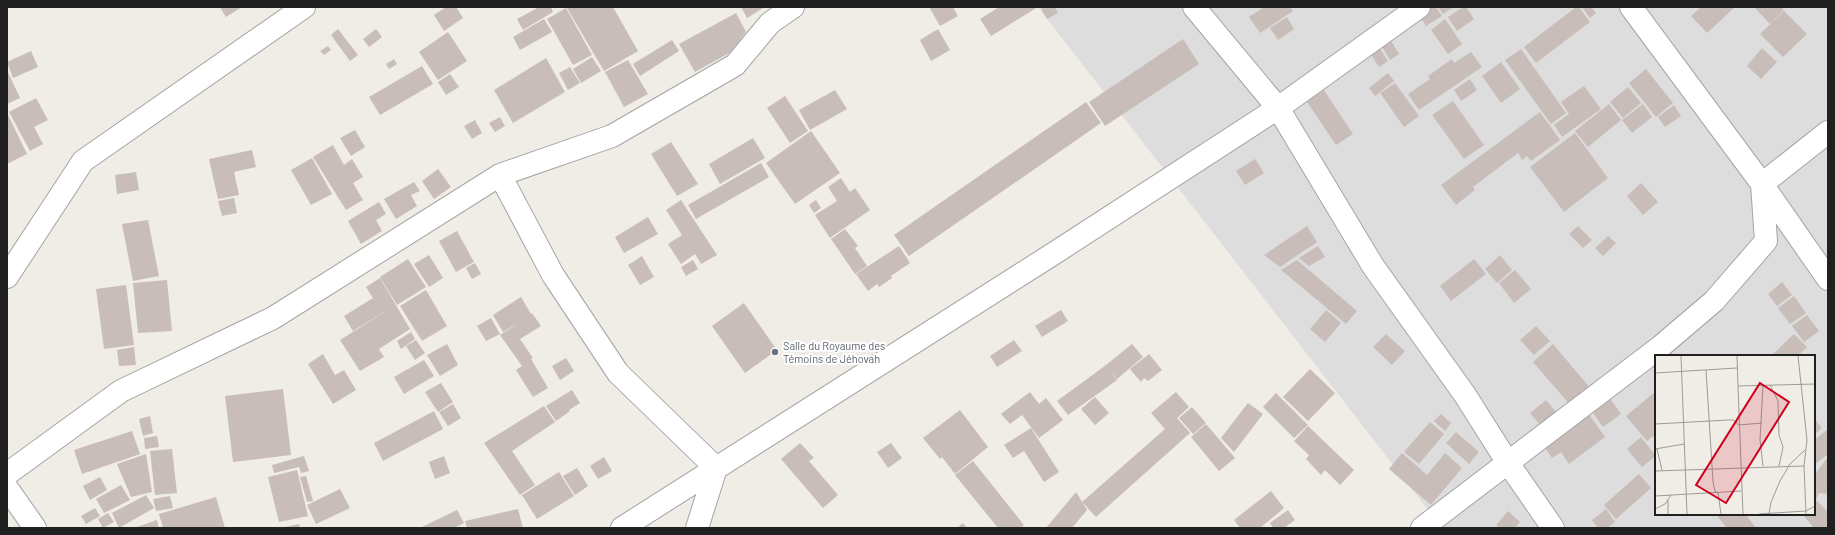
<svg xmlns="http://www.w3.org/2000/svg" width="1835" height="535" font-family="Barlow,sans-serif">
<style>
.residential{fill:#dedddd;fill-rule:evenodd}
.building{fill:#c8bdb9}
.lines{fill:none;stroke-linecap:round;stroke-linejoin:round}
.street-casing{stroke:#a4a4a4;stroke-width:24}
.street{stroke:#fff;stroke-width:22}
.worship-dot{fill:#6b7280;stroke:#fff;stroke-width:1.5}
.labels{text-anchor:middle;stroke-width:4;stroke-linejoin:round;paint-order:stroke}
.worship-label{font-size:11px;fill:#5b616d;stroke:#fff;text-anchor:start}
.inset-road{fill:none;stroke:#9d9a97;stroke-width:1}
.view{fill:#cf001c;fill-opacity:0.15;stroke:#cf001c;stroke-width:2}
.inset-edge{fill:none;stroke:#202020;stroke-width:2}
</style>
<rect width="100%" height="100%" fill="#f0ece6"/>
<path class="residential" d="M 1038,7 L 1828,7 L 1828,528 L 1442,528 ZM 1656,356 L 1814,356 L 1814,514 L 1656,514 Z"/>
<path class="building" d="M 220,7 L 242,7 L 226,17 Z
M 446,7 L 456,7 L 463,18 L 444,31 L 434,15 Z
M 539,7 L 551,7 L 553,12 L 523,30 L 517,19 Z
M 568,7 L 613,7 L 638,51 L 604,71 L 567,8 Z
M 741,7 L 765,7 L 747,18 Z
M 929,7 L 953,7 L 958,16 L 940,26 Z
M 999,7 L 1038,7 L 991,36 L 980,19 Z
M 1045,7 L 1055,7 L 1058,13 L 1047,19 L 1041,9 Z
M 1264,7 L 1290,7 L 1293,11 L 1260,33 L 1249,17 Z
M 1424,7 L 1436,7 L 1442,16 L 1426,26 L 1417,12 Z
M 1438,7 L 1454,7 L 1443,14 Z
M 1463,7 L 1466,7 L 1474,19 L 1457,31 L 1448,17 Z
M 1576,7 L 1579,7 L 1590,22 L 1536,63 L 1524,47 Z
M 1582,7 L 1591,7 L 1596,13 L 1590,18 Z
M 1701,7 L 1735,7 L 1707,33 L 1691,16 Z
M 1754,7 L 1781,7 L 1784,10 L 1770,24 Z
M 566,8 L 592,55 L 573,65 L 547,19 Z
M 1784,11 L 1807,34 L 1783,57 L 1760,34 Z
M 736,13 L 746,32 L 731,52 L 695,72 L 679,44 Z
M 1287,17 L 1294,29 L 1278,40 L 1270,28 Z
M 544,19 L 552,32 L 520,50 L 513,37 Z
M 1445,19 L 1462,44 L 1448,54 L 1431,30 Z
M 338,29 L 358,55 L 350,61 L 331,35 Z
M 376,29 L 382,37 L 369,47 L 363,39 Z
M 938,29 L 950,50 L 931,61 L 920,40 Z
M 448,32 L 467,61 L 438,80 L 419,52 Z
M 1183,39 L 1199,64 L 1105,126 L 1089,102 Z
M 1390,39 L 1399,54 L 1390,60 L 1381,45 Z
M 672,40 L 679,51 L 640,76 L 633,64 Z
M 328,46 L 331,50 L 324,55 L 320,51 Z
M 1379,47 L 1388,61 L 1379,67 L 1370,53 Z
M 1762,48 L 1777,62 L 1761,79 L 1747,66 Z
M 1521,49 L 1566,113 L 1551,124 L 1505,60 Z
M 31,51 L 38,67 L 13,78 L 7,62 Z
M 1471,52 L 1482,67 L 1419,110 L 1408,94 L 1430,79 L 1428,76 L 1452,59 L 1454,63 Z
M 592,57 L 601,71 L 581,83 L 573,69 Z
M 546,58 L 565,92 L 513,123 L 494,90 Z
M 394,59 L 397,64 L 389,69 L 386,64 Z
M 628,60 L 648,94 L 624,107 L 605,72 Z
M 1501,62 L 1520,89 L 1501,103 L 1482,76 Z
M 422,66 L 433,84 L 380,115 L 369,97 Z
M 570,67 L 580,83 L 568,90 L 559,73 Z
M 1646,69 L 1673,103 L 1656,117 L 1629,83 Z
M 7,70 L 20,98 L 7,104 Z
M 1388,73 L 1394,81 L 1375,96 L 1369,88 Z
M 450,74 L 459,87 L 446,95 L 438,82 Z
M 1470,79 L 1477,90 L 1461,101 L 1454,90 Z
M 1395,83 L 1419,116 L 1404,127 L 1380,93 Z
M 1584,86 L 1601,109 L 1562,137 L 1554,125 L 1569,114 L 1561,102 Z
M 1628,87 L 1641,103 L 1623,118 L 1610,102 Z
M 835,90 L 847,109 L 810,130 L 799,110 Z
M 1324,90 L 1353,134 L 1336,145 L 1307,102 Z
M 785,96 L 808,131 L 790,143 L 767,108 Z
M 36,98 L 48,120 L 34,127 L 43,144 L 30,151 L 9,112 Z
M 1453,101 L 1484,145 L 1464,159 L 1432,115 Z
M 1086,102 L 1101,123 L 909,256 L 894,235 Z
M 1609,104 L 1621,120 L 1588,147 L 1575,131 Z
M 1643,104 L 1652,117 L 1632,133 L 1622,120 Z
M 1674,105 L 1681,116 L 1665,127 L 1658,117 Z
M 1540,112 L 1560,140 L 1531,161 L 1527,156 L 1522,160 L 1518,153 L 1473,187 L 1475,190 L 1456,205 L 1441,185 Z
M 7,113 L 27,154 L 7,164 Z
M 500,117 L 505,126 L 495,132 L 489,123 Z
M 475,120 L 482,133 L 472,139 L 464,126 Z
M 355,130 L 365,147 L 351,156 L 340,138 Z
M 811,131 L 840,173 L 795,204 L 766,163 Z
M 1575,133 L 1608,178 L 1564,212 L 1530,167 Z
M 753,138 L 765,158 L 720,184 L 709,164 Z
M 671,142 L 698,184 L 677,196 L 651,154 Z
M 333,145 L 344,165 L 352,159 L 363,177 L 353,183 L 363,200 L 346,210 L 313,157 Z
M 252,150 L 256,167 L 234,172 L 239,195 L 218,199 L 213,177 L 221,176 L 213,177 L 209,159 Z
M 312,158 L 332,194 L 311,205 L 291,170 Z
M 1255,159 L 1264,173 L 1245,185 L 1236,171 Z
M 761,163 L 769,177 L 696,219 L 688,205 Z
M 438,169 L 451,187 L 434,199 L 422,181 Z
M 136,172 L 139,190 L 117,194 L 115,175 Z
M 841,178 L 850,192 L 855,188 L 870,210 L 830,238 L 815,215 L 837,201 L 828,187 Z
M 414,182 L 420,191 L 411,195 L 417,206 L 396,219 L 384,199 Z
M 1641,183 L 1658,202 L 1643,215 L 1627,196 Z
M 234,198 L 237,213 L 222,216 L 218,201 Z
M 681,200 L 717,255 L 701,264 L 695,254 L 681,264 L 668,244 L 682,235 L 666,210 Z
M 816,200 L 821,208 L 814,213 L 809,205 Z
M 379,202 L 386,214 L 376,220 L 382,231 L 361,244 L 348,221 Z
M 648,217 L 658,234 L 624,253 L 615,237 Z
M 148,220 L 159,276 L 133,281 L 122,224 Z
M 1307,226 L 1317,242 L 1280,267 L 1264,255 Z
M 1578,226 L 1592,240 L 1583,248 L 1569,234 Z
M 845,229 L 858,246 L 855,248 L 867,266 L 855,274 L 831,239 Z
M 457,231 L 474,262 L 456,272 L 439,241 Z
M 1608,236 L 1616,243 L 1603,256 L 1595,248 Z
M 899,246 L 910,263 L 891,276 L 892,278 L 879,287 L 877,284 L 868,291 L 856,274 Z
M 1318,246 L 1325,257 L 1309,266 L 1299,258 Z
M 429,255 L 443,278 L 429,287 L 414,264 Z
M 1500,255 L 1512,270 L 1497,283 L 1485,269 Z
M 642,256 L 654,277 L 640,285 L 628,265 Z
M 408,259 L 426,287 L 397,305 L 380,277 Z
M 1474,259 L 1486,274 L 1451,301 L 1440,286 Z
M 693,260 L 698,269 L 686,276 L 681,267 Z
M 1297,260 L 1357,311 L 1346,324 L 1281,270 Z
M 475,263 L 481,274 L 472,279 L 466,268 Z
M 1515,270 L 1531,289 L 1514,303 L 1499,283 Z
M 380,278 L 410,329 L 379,349 L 384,357 L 360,371 L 340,340 L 394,306 L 353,331 L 344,316 L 373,298 L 366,287 Z
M 167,280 L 172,331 L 138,333 L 133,283 Z
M 1782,282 L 1792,295 L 1777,306 L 1768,294 Z
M 126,285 L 134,345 L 104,349 L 96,289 Z
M 426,290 L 447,326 L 422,341 L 400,306 Z
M 1794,296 L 1806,313 L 1790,324 L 1778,308 Z
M 521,297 L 531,314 L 532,313 L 541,326 L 520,339 L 533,358 L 531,359 L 548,388 L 533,397 L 516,370 L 522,366 L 500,335 L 518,323 L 503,332 L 493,315 Z
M 744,303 L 777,350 L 745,373 L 712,326 Z
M 1061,310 L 1068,321 L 1042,337 L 1035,326 Z
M 1326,310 L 1341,323 L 1325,342 L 1310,329 Z
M 1807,315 L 1819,331 L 1804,342 L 1792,326 Z
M 491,318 L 500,334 L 486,341 L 477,326 Z
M 1536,326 L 1550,341 L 1534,355 L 1520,340 Z
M 411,332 L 415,339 L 401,349 L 397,341 Z
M 1386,334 L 1405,351 L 1392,365 L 1373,347 Z
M 1794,334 L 1807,347 L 1798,356 L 1771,356 Z
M 416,340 L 425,353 L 415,360 L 406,346 Z
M 1014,340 L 1022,351 L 997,367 L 990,356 Z
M 447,344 L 458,365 L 440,376 L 427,355 Z
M 1132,344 L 1143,357 L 1117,379 L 1109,369 L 1117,380 L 1068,415 L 1057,401 L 1106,365 Z
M 1553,344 L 1591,389 L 1571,406 L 1533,362 Z
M 134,347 L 136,365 L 119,366 L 117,350 Z
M 323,354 L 335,375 L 344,370 L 356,390 L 333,404 L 308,364 Z
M 1149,354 L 1162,370 L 1148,381 L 1144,378 L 1141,382 L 1130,369 Z
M 566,358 L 574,371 L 560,380 L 552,366 Z
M 424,360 L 434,376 L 404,394 L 394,377 Z
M 1310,369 L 1335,393 L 1308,421 L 1283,397 Z
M 441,383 L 453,402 L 438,412 L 425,392 Z
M 283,389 L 291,455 L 233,462 L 225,396 Z
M 572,390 L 580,403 L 569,410 L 570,411 L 556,421 L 546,406 Z
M 1656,391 L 1656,434 L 1647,441 L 1626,416 Z
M 1030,392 L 1039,404 L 1046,398 L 1063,420 L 1039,438 L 1022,415 L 1010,424 L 1001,414 Z
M 1176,392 L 1189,407 L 1177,418 L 1190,433 L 1096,517 L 1082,502 L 1165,429 L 1151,413 Z
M 1276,393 L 1308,425 L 1294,438 L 1263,407 Z
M 1606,393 L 1621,414 L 1603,427 L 1588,406 Z
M 1095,397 L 1109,413 L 1095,425 L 1081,409 Z
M 1546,400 L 1556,412 L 1540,425 L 1530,413 Z
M 1248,403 L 1263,414 L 1234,452 L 1221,438 Z
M 453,404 L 461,418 L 448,426 L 439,412 Z
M 544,406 L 555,422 L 512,451 L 535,485 L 520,495 L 484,443 Z
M 1192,407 L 1206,423 L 1193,434 L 1179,418 Z
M 960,410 L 988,447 L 955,474 L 942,457 L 940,459 L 923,438 Z
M 1586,410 L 1605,437 L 1569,464 L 1561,452 L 1552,458 L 1541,442 Z
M 434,411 L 443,429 L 383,461 L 374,443 Z
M 1441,414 L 1451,423 L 1445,431 L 1434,421 Z
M 150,416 L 153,433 L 143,436 L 139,419 Z
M 1814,418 L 1822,428 L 1814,435 Z
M 1430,422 L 1444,434 L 1419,464 L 1404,452 Z
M 1206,424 L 1235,458 L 1219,471 L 1191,437 Z
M 1308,426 L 1354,470 L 1340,485 L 1325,470 L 1321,475 L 1306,459 L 1309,455 L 1294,441 Z
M 1031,428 L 1059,472 L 1044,482 L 1024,451 L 1013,458 L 1004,445 Z
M 1828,429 L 1828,454 L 1814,465 L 1814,440 Z
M 132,431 L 140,454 L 82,474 L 74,450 Z
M 1456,432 L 1479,452 L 1469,464 L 1446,443 Z
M 157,436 L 159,447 L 145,449 L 144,438 Z
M 1641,437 L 1656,456 L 1642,467 L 1627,449 Z
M 800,443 L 814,458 L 809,461 L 838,495 L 823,508 L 781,459 Z
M 891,443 L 902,458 L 888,468 L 877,452 Z
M 172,449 L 177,493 L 155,495 L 150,451 Z
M 1402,453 L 1427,475 L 1445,453 L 1462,468 L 1431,505 L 1389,469 Z
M 146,454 L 152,492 L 131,497 L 117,464 Z
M 304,456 L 309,471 L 301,473 L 299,467 L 274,473 L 272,465 Z
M 444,456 L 450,473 L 435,479 L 429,462 Z
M 604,457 L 612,471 L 598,479 L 590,466 Z
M 1828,457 L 1828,492 L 1826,494 L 1819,493 L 1816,500 L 1828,512 L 1828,528 L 1814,528 L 1802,514 L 1814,514 L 1814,475 Z
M 973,461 L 1024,525 L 1021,528 L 998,528 L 955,475 Z
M 577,468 L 588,486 L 575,495 L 563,476 Z
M 297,470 L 308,516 L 279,522 L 268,477 Z
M 559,472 L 574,496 L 537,519 L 522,495 Z
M 1639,474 L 1651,488 L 1616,519 L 1604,505 Z
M 306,476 L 313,501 L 307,502 L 300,477 Z
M 100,477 L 107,490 L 90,500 L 83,486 Z
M 121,485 L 130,500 L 104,513 L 96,499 Z
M 340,489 L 350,508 L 316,524 L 307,505 Z
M 1271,491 L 1284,508 L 1260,528 L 1240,528 L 1234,520 Z
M 1076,492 L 1087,510 L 1072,528 L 1046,528 Z
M 146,495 L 154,508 L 119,528 L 112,513 Z
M 170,496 L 173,508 L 156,511 L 153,499 Z
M 216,497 L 225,528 L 163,528 L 159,514 Z
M 95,508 L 100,516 L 86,524 L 81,516 Z
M 518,509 L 523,528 L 467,528 L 465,521 Z
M 1606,509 L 1615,522 L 1607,528 L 1598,528 L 1592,520 Z
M 457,510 L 464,523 L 454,528 L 420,528 Z
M 1288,510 L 1295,520 L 1284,528 L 1273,528 L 1270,523 Z
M 1508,511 L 1520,522 L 1515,528 L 1500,528 L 1496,525 Z
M 108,513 L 114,522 L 103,528 L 98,519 Z
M 1720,514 L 1750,514 L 1747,516 L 1756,528 L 1727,528 L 1717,516 Z
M 157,520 L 159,528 L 134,528 Z
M 963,523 L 967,528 L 957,528 Z
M 299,524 L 300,528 L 286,528 L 285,527 Z"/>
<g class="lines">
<defs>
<path id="street" d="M 1194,7 L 1278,108 L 1373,266 L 1465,395 L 1508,463 L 1553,528
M 1631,7 L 1762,184 L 1828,279
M 500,175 L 553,275 L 618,373 L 716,468 L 697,528
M 7,277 L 83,161 L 304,7
M 7,474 L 121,391 L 273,318 L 500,175 L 612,136 L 735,65 L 770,23 L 793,7
M 7,488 L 35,528
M 622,528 L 1053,254 L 1278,108 L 1419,7
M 1422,528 L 1660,347 L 1714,301 L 1766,241 L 1762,184 L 1828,132"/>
</defs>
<use href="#street" class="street-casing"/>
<use href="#street" class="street"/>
</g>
<circle class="worship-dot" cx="775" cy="352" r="4"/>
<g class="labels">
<g class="worship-label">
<text x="783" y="350">Salle du Royaume des<tspan x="783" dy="13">Témoins de Jéhovah</tspan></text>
</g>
</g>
<g transform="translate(1655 355)">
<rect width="160" height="160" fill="#f0ece6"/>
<path class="inset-road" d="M 26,1 L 32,159M 82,1 L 83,31 L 160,29M 143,1 L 152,85 L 149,111 L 151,159M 51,15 L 58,127 L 60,136 L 63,138 L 66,159M 0,18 L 82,13M 108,30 L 105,85 L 108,111M 115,30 L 123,46 L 124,80 L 128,92 L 124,111M 83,31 L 88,159M 0,69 L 73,65 L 78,65 L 84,70 L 107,68M 0,94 L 29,89M 2,94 L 7,115M 0,116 L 149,111M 0,141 L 86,136M 13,145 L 13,159M 0,154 L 10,149 L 16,140M 104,159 L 151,156 L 160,151M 114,159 L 116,147 L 125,126 L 135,109 L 150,95"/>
<path class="view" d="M 105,28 L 134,47 L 71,148 L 41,130 Z"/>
<rect width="160" height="160" class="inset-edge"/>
</g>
<rect width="1835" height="535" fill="none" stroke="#202020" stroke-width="16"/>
</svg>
